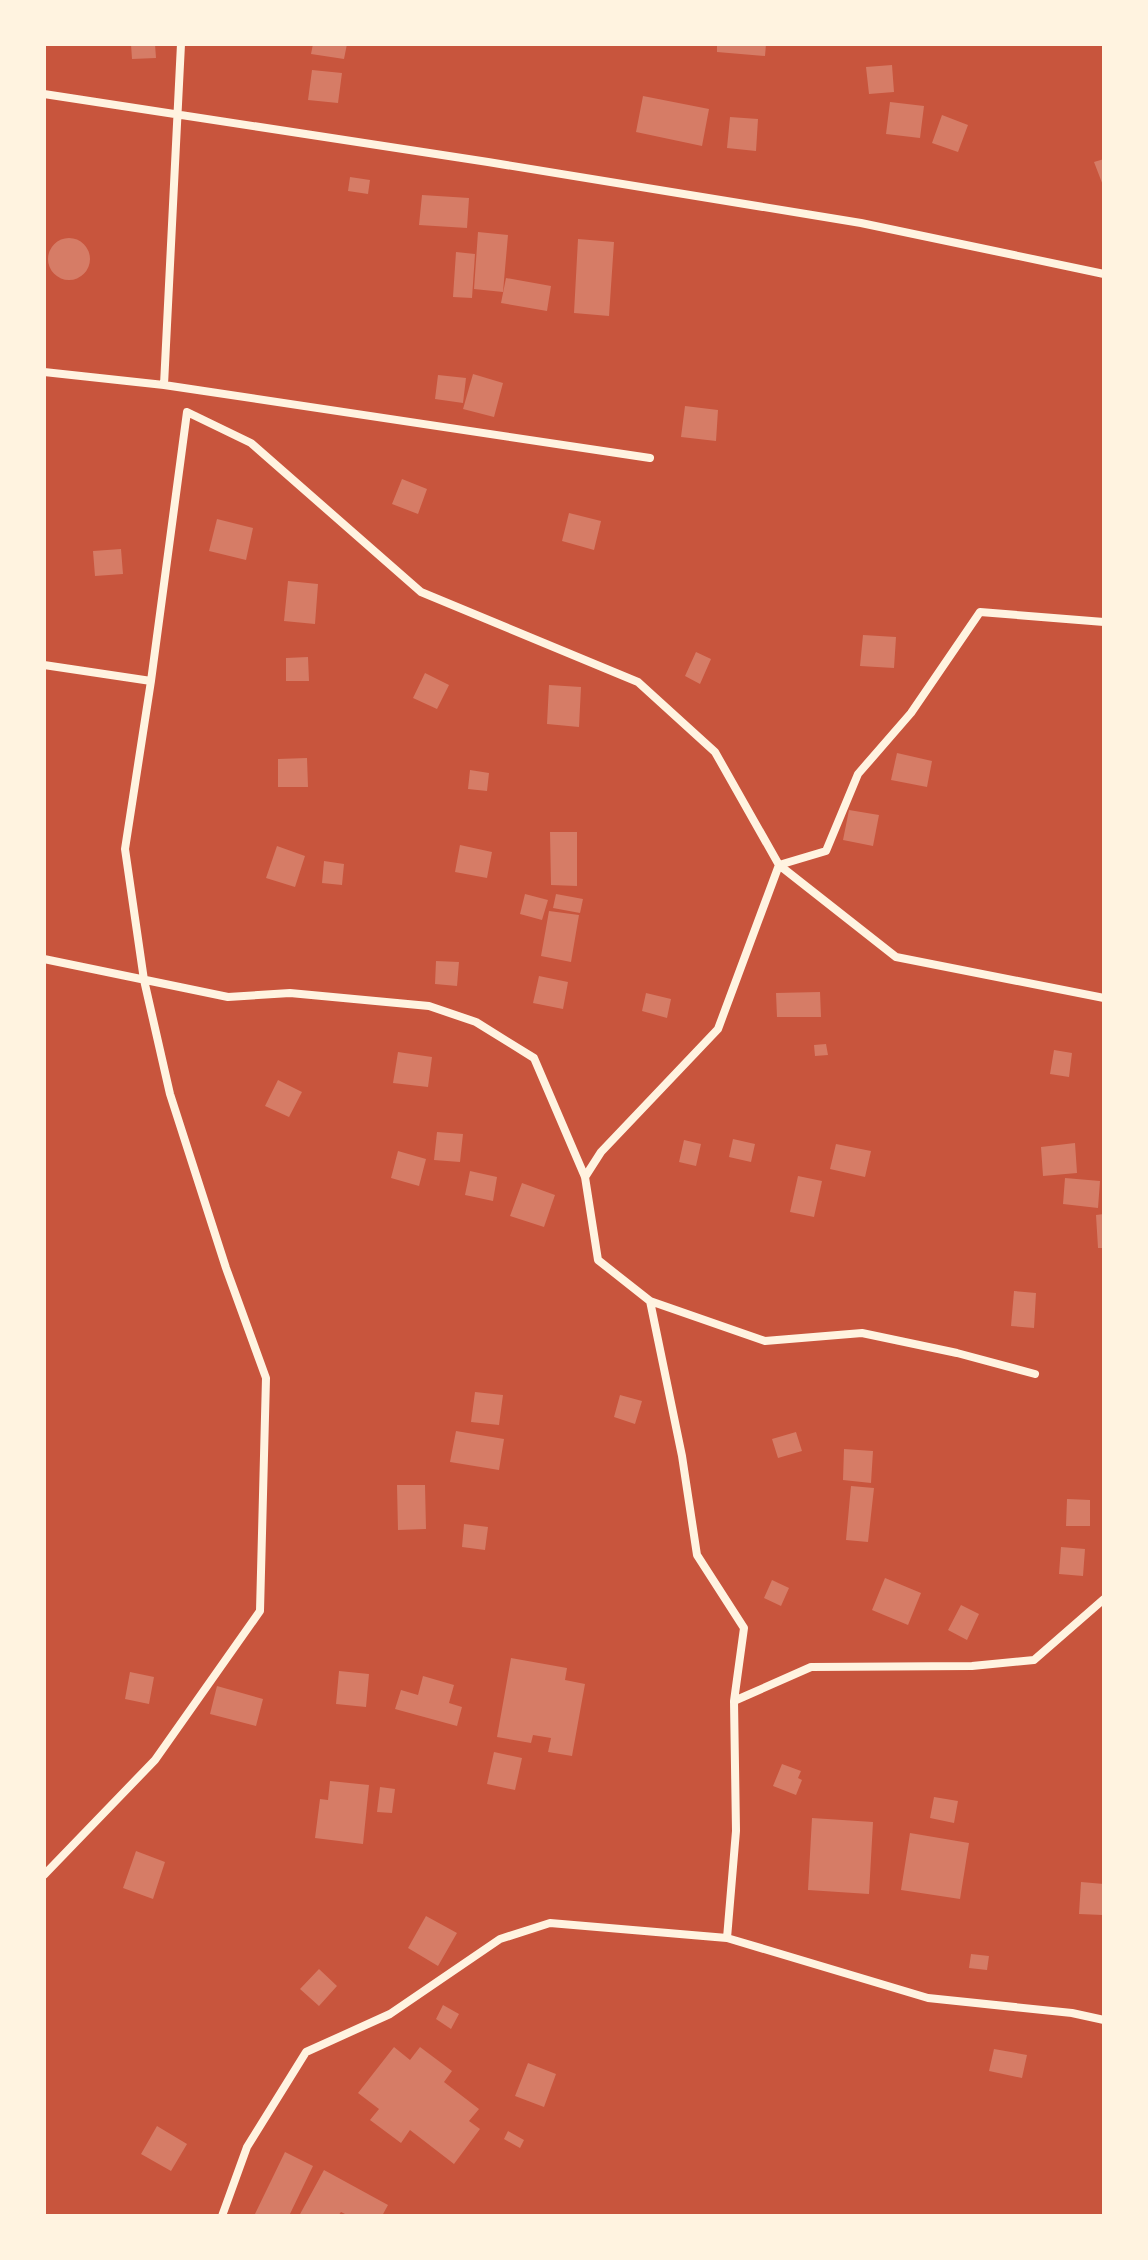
<svg xmlns="http://www.w3.org/2000/svg" width="1148" height="2260" font-family="'Golos Text',sans-serif">
<style>
.building{fill:#d67c66}
.lines{fill:none;stroke-linecap:round;stroke-linejoin:round}
.minor{stroke:#fff3e0;stroke-width:8}
</style>
<rect width="100%" height="100%" fill="#c8553d"/>
<path class="building" d="M 131,44 L 155,44 L 156,58 L 132,59 Z
M 313,44 L 347,44 L 344,59 L 311,54 Z
M 717,44 L 766,44 L 765,56 L 717,52 Z
M 892,65 L 894,92 L 869,94 L 866,67 Z
M 312,70 L 342,73 L 338,103 L 308,100 Z
M 643,96 L 709,109 L 702,146 L 636,132 Z
M 890,102 L 924,106 L 920,138 L 886,134 Z
M 942,115 L 968,125 L 958,152 L 932,143 Z
M 730,117 L 758,119 L 756,151 L 727,148 Z
M 1104,159 L 1104,188 L 1094,162 Z
M 350,177 L 370,180 L 368,194 L 348,191 Z
M 422,195 L 469,198 L 467,228 L 419,225 Z
M 478,232 L 508,235 L 503,292 L 474,289 Z
M48 259a21 21 0 1 1 42 0a21 21 0 1 1-42 0Z
M 578,239 L 614,242 L 609,316 L 574,313 Z
M 456,252 L 475,254 L 472,298 L 453,297 Z
M 506,278 L 551,286 L 547,311 L 501,303 Z
M 473,374 L 503,383 L 494,417 L 463,409 Z
M 438,375 L 466,378 L 463,403 L 435,399 Z
M 685,406 L 718,410 L 716,441 L 681,437 Z
M 402,479 L 427,489 L 418,514 L 392,504 Z
M 569,513 L 601,521 L 594,550 L 562,541 Z
M 217,519 L 253,528 L 246,560 L 209,551 Z
M 121,549 L 123,574 L 95,576 L 93,551 Z
M 288,581 L 318,584 L 315,624 L 284,621 Z
M 863,635 L 896,637 L 894,668 L 860,666 Z
M 696,652 L 711,659 L 700,684 L 685,676 Z
M 308,657 L 309,681 L 286,681 L 286,658 Z
M 425,673 L 449,685 L 437,709 L 413,698 Z
M 549,685 L 581,687 L 579,727 L 547,724 Z
M 897,753 L 932,761 L 927,787 L 891,780 Z
M 307,758 L 308,787 L 278,787 L 278,759 Z
M 470,770 L 489,773 L 487,791 L 468,789 Z
M 849,810 L 879,815 L 873,846 L 843,840 Z
M 550,832 L 577,832 L 577,886 L 551,885 Z
M 460,845 L 492,852 L 487,878 L 455,872 Z
M 277,846 L 305,856 L 295,887 L 266,878 Z
M 324,861 L 344,864 L 342,885 L 322,883 Z
M 525,894 L 548,900 L 542,920 L 520,914 Z
M 556,894 L 583,899 L 580,913 L 553,908 Z
M 549,911 L 579,915 L 571,962 L 541,956 Z
M 436,961 L 459,962 L 457,986 L 435,984 Z
M 539,976 L 568,982 L 563,1009 L 533,1003 Z
M 820,992 L 821,1017 L 777,1017 L 776,993 Z
M 646,993 L 671,999 L 667,1018 L 642,1011 Z
M 826,1044 L 828,1055 L 815,1056 L 814,1045 Z
M 1054,1050 L 1072,1053 L 1069,1077 L 1050,1074 Z
M 398,1052 L 432,1057 L 428,1087 L 393,1083 Z
M 278,1080 L 302,1092 L 289,1117 L 265,1106 Z
M 437,1132 L 463,1134 L 460,1162 L 434,1160 Z
M 733,1139 L 755,1144 L 751,1162 L 729,1157 Z
M 684,1140 L 701,1144 L 696,1166 L 679,1162 Z
M 1075,1143 L 1077,1173 L 1043,1176 L 1041,1147 Z
M 836,1144 L 871,1151 L 865,1177 L 830,1169 Z
M 398,1151 L 426,1159 L 419,1186 L 391,1178 Z
M 470,1171 L 497,1177 L 493,1201 L 465,1195 Z
M 798,1176 L 822,1181 L 814,1217 L 790,1212 Z
M 1065,1178 L 1100,1181 L 1098,1208 L 1063,1204 Z
M 522,1183 L 555,1195 L 544,1227 L 510,1216 Z
M 1104,1214 L 1104,1248 L 1098,1248 L 1096,1215 Z
M 1014,1291 L 1036,1293 L 1034,1328 L 1011,1326 Z
M 475,1392 L 503,1395 L 499,1425 L 471,1422 Z
M 620,1395 L 642,1401 L 635,1424 L 614,1417 Z
M 456,1431 L 504,1439 L 499,1470 L 450,1462 Z
M 796,1432 L 802,1451 L 778,1458 L 772,1439 Z
M 844,1449 L 873,1451 L 871,1483 L 843,1480 Z
M 397,1485 L 425,1485 L 426,1529 L 398,1530 Z
M 851,1486 L 874,1488 L 868,1542 L 846,1540 Z
M 1067,1499 L 1090,1500 L 1090,1526 L 1066,1526 Z
M 464,1524 L 488,1527 L 485,1550 L 462,1547 Z
M 1061,1547 L 1085,1549 L 1083,1576 L 1059,1574 Z
M 885,1578 L 921,1593 L 908,1625 L 872,1610 Z
M 772,1580 L 789,1588 L 781,1606 L 764,1598 Z
M 961,1605 L 979,1614 L 967,1640 L 948,1630 Z
M 511,1658 L 567,1668 L 565,1680 L 585,1684 L 572,1756 L 548,1752 L 551,1738 L 533,1735 L 531,1743 L 497,1737 Z
M 339,1671 L 369,1674 L 366,1707 L 336,1704 Z
M 130,1672 L 154,1677 L 149,1704 L 125,1699 Z
M 423,1676 L 454,1685 L 449,1703 L 462,1707 L 457,1726 L 395,1709 L 401,1690 L 418,1695 Z
M 217,1686 L 263,1699 L 256,1726 L 210,1714 Z
M 494,1752 L 522,1758 L 515,1790 L 487,1784 Z
M 782,1764 L 801,1771 L 798,1778 L 802,1780 L 796,1795 L 773,1786 Z
M 330,1781 L 369,1785 L 363,1844 L 315,1838 L 320,1799 L 328,1800 Z
M 380,1787 L 395,1789 L 392,1813 L 377,1812 Z
M 934,1797 L 958,1801 L 954,1823 L 930,1818 Z
M 812,1818 L 873,1822 L 869,1894 L 808,1890 Z
M 910,1833 L 969,1843 L 960,1899 L 901,1890 Z
M 136,1851 L 165,1862 L 153,1899 L 123,1888 Z
M 1081,1882 L 1104,1884 L 1103,1915 L 1079,1914 Z
M 426,1916 L 457,1933 L 438,1966 L 408,1948 Z
M 971,1954 L 989,1956 L 987,1970 L 969,1968 Z
M 319,1969 L 337,1986 L 319,2006 L 300,1989 Z
M 443,2005 L 459,2014 L 451,2029 L 436,2019 Z
M 394,2047 L 410,2060 L 420,2047 L 452,2071 L 444,2082 L 479,2109 L 469,2121 L 480,2129 L 454,2164 L 410,2130 L 401,2143 L 370,2120 L 379,2109 L 358,2093 Z
M 994,2049 L 1027,2055 L 1022,2078 L 989,2071 Z
M 528,2063 L 556,2074 L 544,2107 L 515,2096 Z
M 157,2126 L 187,2144 L 171,2171 L 141,2154 Z
M 508,2131 L 524,2140 L 520,2148 L 504,2139 Z
M 285,2152 L 313,2166 L 289,2216 L 254,2216 Z
M 324,2170 L 388,2205 L 382,2216 L 349,2216 L 341,2212 L 338,2216 L 299,2216 Z"/>
<g class="lines">
<path class="minor" d="M 44,94 L 488,162 L 861,223 L 1104,274
M 44,372 L 164,385 L 650,458
M 164,385 L 181,44
M 44,665 L 151,681
M 44,959 L 228,997 L 290,993 L 429,1006 L 476,1022 L 534,1058 L 585,1177 L 598,1260 L 650,1301 L 765,1341 L 862,1333 L 957,1353 L 1035,1374
M 585,1177 L 601,1152 L 718,1029 L 779,865 L 826,851 L 858,774 L 911,713 L 980,612 L 1104,622
M 650,1301 L 682,1456 L 697,1555 L 744,1628 L 734,1701
M 1104,1599 L 1034,1660 L 972,1666 L 811,1667 L 734,1701 L 736,1831 L 727,1938 L 928,1998 L 1072,2013 L 1104,2020
M 44,1875 L 155,1760 L 260,1611 L 266,1378 L 226,1268 L 170,1094 L 144,980 L 125,849 L 151,681 L 187,412 L 251,443 L 421,592 L 638,682 L 715,752 L 779,865 L 896,957 L 1104,998
M 222,2216 L 247,2147 L 306,2052 L 390,2014 L 500,1939 L 550,1923 L 727,1938"/>
</g>
<rect width="1148" height="2260" fill="none" stroke="#fff3e0" stroke-width="92"/>
</svg>
